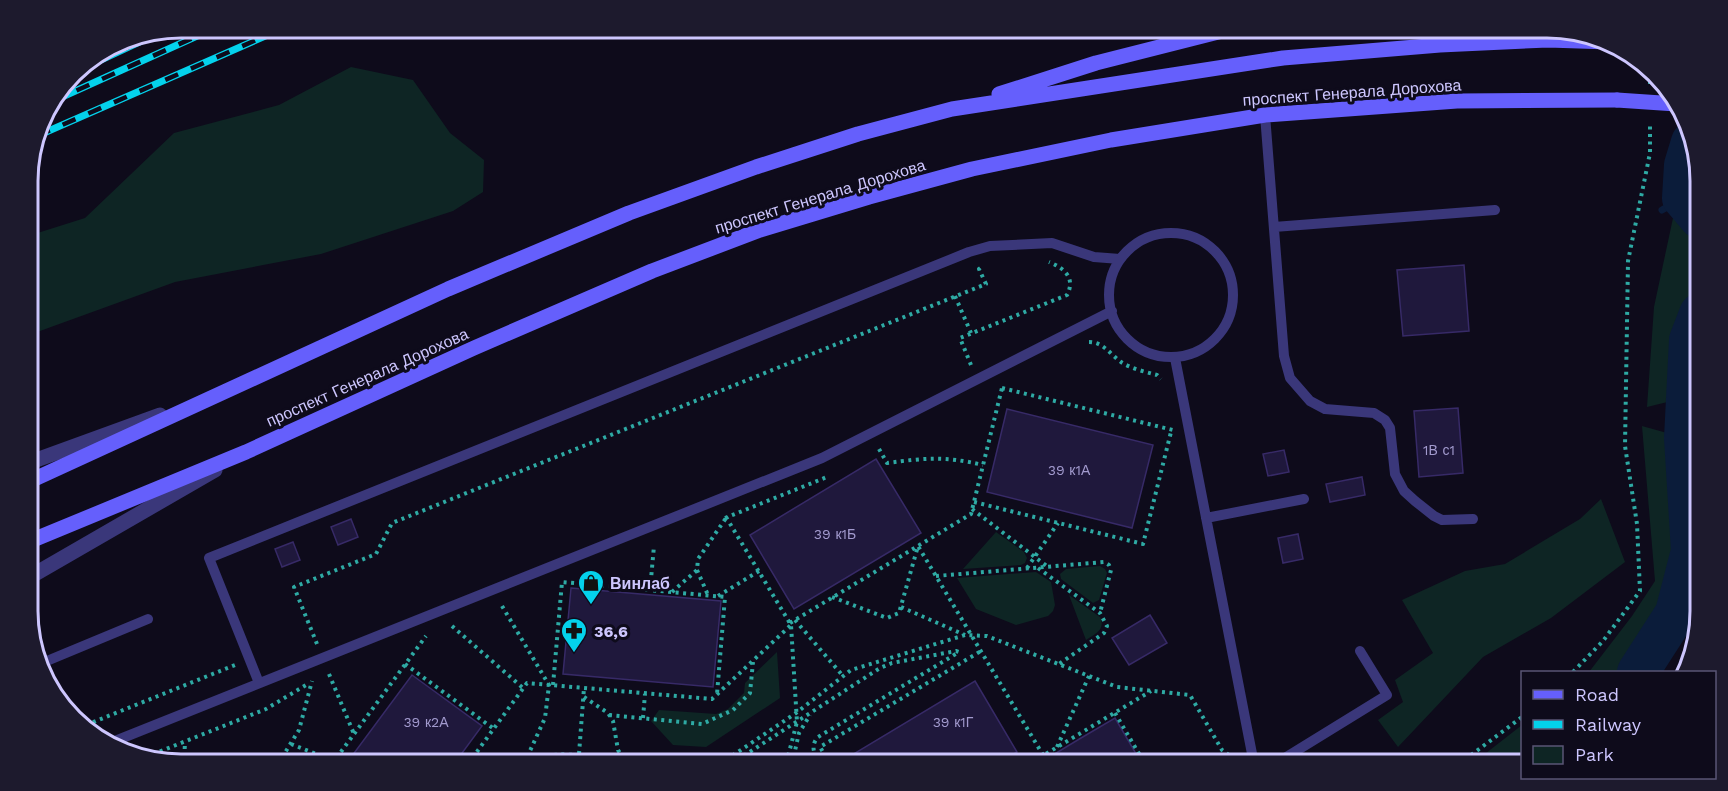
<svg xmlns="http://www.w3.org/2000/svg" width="1728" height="791" font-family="'Work Sans',sans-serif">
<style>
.green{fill:#0e2524}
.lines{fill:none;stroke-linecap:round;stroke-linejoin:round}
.stream{stroke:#0b1c3a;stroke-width:7}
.river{stroke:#0b1c3a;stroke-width:42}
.building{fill:#1f183c;stroke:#372a67;stroke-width:1.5}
.path{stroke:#2eaaa4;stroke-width:4;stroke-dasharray:3 4.5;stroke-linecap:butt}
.lane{stroke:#3a377a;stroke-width:10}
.street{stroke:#3a377a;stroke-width:15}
.secondary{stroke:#655ffc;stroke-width:15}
.rail-casing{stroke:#04d2ec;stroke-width:7}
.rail{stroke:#0e0b1b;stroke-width:4.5;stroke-dasharray:14;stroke-linecap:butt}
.secondary-bridge{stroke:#655ffc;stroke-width:15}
.labels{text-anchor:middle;stroke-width:6;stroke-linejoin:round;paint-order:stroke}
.number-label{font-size:14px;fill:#a29ace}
.street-label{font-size:16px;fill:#cdc6fe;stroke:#0e0b1b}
.poi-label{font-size:16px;font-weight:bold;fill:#cdc6fe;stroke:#0e0b1b;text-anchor:start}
.rim{fill:none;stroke:#cdc6fe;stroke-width:3}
</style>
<rect width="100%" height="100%" fill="#0e0b1b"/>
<path class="green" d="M 351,67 L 413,80 L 450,133 L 484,160 L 483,192 L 453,211 L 321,254 L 175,282 L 40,331 L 28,333 L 28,236 L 85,218 L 174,133 L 279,105 Z
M 1700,195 L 1700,394 L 1647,407 L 1654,307 L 1676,204 L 1683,198 Z
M 1642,426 L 1685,438 L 1692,551 L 1676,613 L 1638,672 L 1589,672 L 1632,616 L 1655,581 Z
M 1601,499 L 1625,562 L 1551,618 L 1483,657 L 1398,747 L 1378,720 L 1403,702 L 1395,680 L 1433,653 L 1402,600 L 1465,571 L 1505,564 L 1580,519 Z
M 996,532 L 1024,552 L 1027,558 L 1025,563 L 1021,565 L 963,569 Z
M 1100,566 L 1105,569 L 1107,573 L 1099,600 L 1093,603 L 1061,579 L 1060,574 L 1066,569 Z
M 1036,572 L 1051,582 L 1055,605 L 1053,611 L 1048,616 L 1016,625 L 976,609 L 957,578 Z
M 1069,595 L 1100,617 C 1106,630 1095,634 1086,640 Z
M 777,652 L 780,698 L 706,747 L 673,745 L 651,721 L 659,710 L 716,714 L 728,709 L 744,693 L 745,683 Z
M 1522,725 L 1522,764 L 1472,764 Z"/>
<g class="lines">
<path class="stream" d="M 1662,210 L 1683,198"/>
<path class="river" d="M 1692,142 L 1685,165 L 1683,198 L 1700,218
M 1638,672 L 1676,613 L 1692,551 L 1685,438 L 1690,340 L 1700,314"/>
</g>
<path class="building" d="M 1464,265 L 1469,331 L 1403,336 L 1397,270 Z
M 1458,408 L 1463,473 L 1419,477 L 1414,411 Z
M 1007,409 L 1153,445 L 1132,528 L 987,492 Z
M 1284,450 L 1289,472 L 1268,476 L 1263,454 Z
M 876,459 L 921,533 L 794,609 L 750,535 Z
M 1362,477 L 1365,495 L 1330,502 L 1326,484 Z
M 351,519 L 358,537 L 338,545 L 331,527 Z
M 1298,534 L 1303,559 L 1283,563 L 1278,538 Z
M 293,542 L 300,560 L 282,567 L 275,549 Z
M 571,588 L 721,601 L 713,687 L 563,674 Z
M 1150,615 L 1167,643 L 1129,665 L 1112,638 Z
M 412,675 L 482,726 L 454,764 L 346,764 Z
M 975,681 L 1017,752 L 998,764 L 837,764 Z
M 1115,718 L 1142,764 L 1038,764 L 1081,738 Z"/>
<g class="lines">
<path class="path" d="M 1650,84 L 1650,72
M 955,296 L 971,333
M 1089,342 C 1103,342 1110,354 1121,362 C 1130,368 1145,372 1157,375 L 1161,379
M 971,365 L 960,338 L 1067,295 C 1076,278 1064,268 1049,262
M 1002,388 L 1173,430
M 879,449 L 887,463 C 925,458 945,456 983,465
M 974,502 L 1143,544 L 1171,432
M 972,509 L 1048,567
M 726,517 L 791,625 L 797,722 L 786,764
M 725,518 L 827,477
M 1027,568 L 1058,523
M 1038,568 L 1100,613 L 1107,626 L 1104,633 L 1059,664
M 697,570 L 708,595
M 936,576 L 1104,562 L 1109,565 L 1111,570 L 1100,613
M 650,590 L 654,546
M 672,592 L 697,570 L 698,559 L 726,518
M 718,596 L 759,571
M 832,597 L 887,618 L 899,613 L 918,546 L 1043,755
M 502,606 L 549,685 L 545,718 L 524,764
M 901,607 L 965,635
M 795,620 L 843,676
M 790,623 L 971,514 L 1002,388
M 452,626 L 523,688
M 317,644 L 294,587 L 376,554 L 392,523 L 986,284 L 979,269 L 982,267
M 405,664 L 494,729
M 1573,672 L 1603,641 L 1640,591 L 1637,524 L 1625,446 L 1628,261 L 1650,153 L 1650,122
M 329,674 L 354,734
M 553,685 L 562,582 L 725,597 L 717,694
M 584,697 L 608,713 L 613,721 L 618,750 L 626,763
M 1115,713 L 1145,764
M 609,715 L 702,724 L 733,710 L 750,693 L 753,662
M 643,718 L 645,694
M 86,725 L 235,665
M 291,744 L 334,761
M 1057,747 L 1089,676
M 579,754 L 584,688
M 146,757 L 266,709 L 306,685
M 525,763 C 563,745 597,761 635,764
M 184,764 L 185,742
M 278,764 L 299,730 L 312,681
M 332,764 L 426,636
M 468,764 L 527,683 L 712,699 L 791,625
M 720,764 L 796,713 L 851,670 L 965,635 L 987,636 L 1117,687 L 1190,695 L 1222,750 L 1234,759 L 1236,756
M 731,764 L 880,668 L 892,663 L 956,651 L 959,652 L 818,737 C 810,746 814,754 820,764
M 792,764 L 799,733 L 810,715
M 830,764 L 820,747 L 981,651
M 1042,764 L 1039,758 L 1151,691
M 1230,764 L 1234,759
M 1459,764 L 1522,717"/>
<path class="lane" d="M 1265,115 L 1284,356 L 1290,378 L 1310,401 L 1325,409 L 1374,413 L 1385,420 L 1390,428 L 1395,474 L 1404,491 L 1415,501 L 1434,516 L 1442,520 L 1473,519
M 1274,227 L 1495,210
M1109 295a62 62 0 1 1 124 0a62 62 0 1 1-124 0Z
M 1175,358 L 1254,764
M 1206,518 L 1304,499
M 42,663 L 148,619
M 259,683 L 209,558 L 969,252 L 990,246 L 1052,243 L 1094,257 L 1120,259
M 110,743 L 822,458 L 1112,311
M 1275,764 L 1387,695 L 1360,651"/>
<path class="street" d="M 28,463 L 160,415
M 28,578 L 215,470"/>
<path class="secondary" d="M 999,94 L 1096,63 L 1238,27
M 28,482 L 448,289 L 629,213 L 756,167 L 858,134 L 952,109 L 1283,58 L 1440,45 L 1548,40 L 1610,42
M 28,542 L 246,452 L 474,348 L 652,271 L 760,230 L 869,197 L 972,169 L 1111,140 L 1265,115 L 1457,101 L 1617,100"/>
<defs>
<path id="rail" d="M 73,73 L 165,30
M 51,102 L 217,27
M 37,136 L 286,27"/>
</defs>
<use href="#rail" class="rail-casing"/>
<use href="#rail" class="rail"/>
<path class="secondary-bridge" d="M 1617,100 L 1676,104"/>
</g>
<defs>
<symbol id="shop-pin" viewBox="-11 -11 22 30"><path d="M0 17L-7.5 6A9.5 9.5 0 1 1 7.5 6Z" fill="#04d2ec" stroke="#0e0b1b"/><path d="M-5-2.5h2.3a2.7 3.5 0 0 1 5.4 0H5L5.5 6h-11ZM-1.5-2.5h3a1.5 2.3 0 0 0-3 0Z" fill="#111"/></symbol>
<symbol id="pharmacy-pin" viewBox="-11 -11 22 30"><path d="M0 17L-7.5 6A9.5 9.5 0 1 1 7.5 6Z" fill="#04d2ec" stroke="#0e0b1b"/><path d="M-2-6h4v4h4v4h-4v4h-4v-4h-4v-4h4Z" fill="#111"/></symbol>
</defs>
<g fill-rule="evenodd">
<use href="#shop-pin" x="576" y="568" width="30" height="40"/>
<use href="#pharmacy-pin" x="559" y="616" width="30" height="40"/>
</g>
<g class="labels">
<g class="number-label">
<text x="1439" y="455">1В с1</text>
<text x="1069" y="475">39 к1А</text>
<text x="835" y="539">39 к1Б</text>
<text x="426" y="727">39 к2А</text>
<text x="953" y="727">39 к1Г</text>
</g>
<g class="street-label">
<text transform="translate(1352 92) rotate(-4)" y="6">проспект Генерала Дорохова</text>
<text transform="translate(820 196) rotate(-17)" y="6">проспект Генерала Дорохова</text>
<text transform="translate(367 377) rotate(-24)" y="6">проспект Генерала Дорохова</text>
</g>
<g class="poi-label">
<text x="610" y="589">Винлаб</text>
<text x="594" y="637">36,6</text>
</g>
</g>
<path d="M0 0H1728V791H0ZM181 38H1547A143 143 0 0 1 1690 181V611A143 143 0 0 1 1547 754H181A143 143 0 0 1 38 611V181A143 143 0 0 1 181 38Z" fill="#1d1a2d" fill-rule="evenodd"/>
<path class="rim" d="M181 38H1547A143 143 0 0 1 1690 181V611A143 143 0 0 1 1547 754H181A143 143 0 0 1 38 611V181A143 143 0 0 1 181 38Z"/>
<rect x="1521" y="671" width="195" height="108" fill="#0e0b1b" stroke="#5a5676" stroke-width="1.5"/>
<rect x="1533" y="690" width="30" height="9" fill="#655ffc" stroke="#5a5676" stroke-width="1.5"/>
<text x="1575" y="701" font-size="18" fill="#cdc6fe">Road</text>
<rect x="1533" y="720" width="30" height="9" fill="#04d2ec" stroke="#5a5676" stroke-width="1.5"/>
<text x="1575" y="731" font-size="18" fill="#cdc6fe">Railway</text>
<rect x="1533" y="746" width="30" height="18" fill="#0e2524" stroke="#5a5676" stroke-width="1.5"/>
<text x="1575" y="761" font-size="18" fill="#cdc6fe">Park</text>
</svg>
